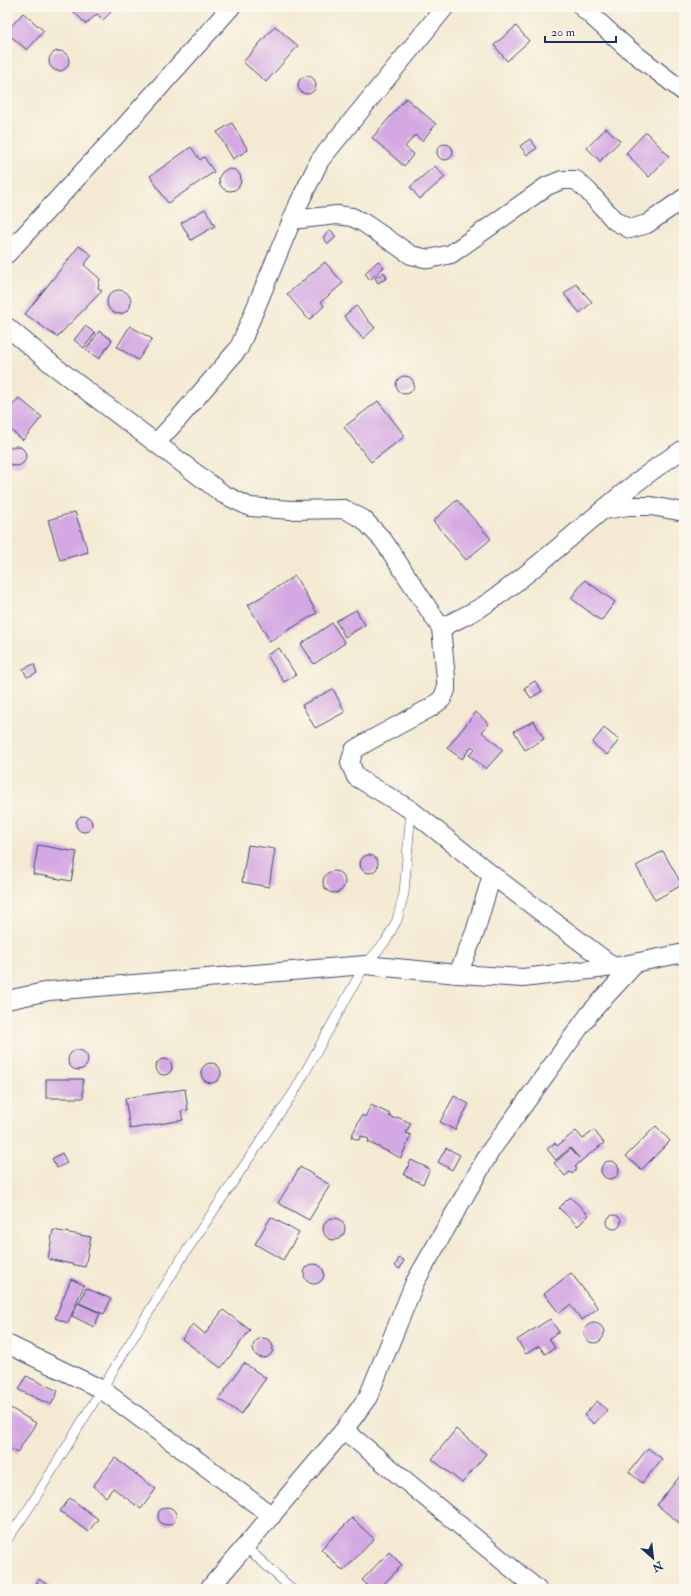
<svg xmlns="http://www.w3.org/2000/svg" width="691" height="1596" font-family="'IM FELL Double Pica',serif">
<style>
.building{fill:#d4a8e2}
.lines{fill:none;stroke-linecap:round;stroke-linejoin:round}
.lane-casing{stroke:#3c4b70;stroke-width:10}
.street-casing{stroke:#3c4b70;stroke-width:20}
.lane{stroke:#fff;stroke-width:9}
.street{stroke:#fff;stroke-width:18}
</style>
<rect width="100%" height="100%" fill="#fbf7ec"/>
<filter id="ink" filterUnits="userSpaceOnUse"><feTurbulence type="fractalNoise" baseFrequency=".025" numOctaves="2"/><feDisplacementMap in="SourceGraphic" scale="8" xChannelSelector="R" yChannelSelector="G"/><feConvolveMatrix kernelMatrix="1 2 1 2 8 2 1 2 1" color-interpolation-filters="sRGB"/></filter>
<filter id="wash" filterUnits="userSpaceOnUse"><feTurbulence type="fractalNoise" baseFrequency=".012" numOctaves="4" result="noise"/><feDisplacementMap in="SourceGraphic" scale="16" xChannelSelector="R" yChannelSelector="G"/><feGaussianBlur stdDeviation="0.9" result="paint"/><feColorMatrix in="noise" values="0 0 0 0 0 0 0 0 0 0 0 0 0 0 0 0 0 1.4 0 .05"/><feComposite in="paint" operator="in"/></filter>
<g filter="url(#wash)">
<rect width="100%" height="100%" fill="#f4ead3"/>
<g id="blocks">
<path class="building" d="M 69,7 L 116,7 L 103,20 L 97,14 L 86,24 Z
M 23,13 L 44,31 L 27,50 L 7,33 L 7,31 Z
M 275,26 L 298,46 L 266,82 L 243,62 Z
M 516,26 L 529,41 L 507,61 L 494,45 Z
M49 61a10 10 0 1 1 20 0a10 10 0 1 1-20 0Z
M298 85a9 9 0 1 1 18 0a9 9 0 1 1-18 0Z
M 406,98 L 436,124 L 422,141 L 415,135 L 405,147 L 414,154 L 404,166 L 372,138 Z
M 232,123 L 248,150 L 233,159 L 217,132 Z
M 606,128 L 620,141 L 600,161 L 587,148 Z
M 646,132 L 669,156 L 649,177 L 626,153 Z
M 530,139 L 537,148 L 527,155 L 520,146 Z
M437 152a8 8 0 1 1 16 0a8 8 0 1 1-16 0Z
M 191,147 L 200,160 L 204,157 L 214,172 L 168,203 L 150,176 Z
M 435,166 L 445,177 L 420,199 L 410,187 Z
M219 180a11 11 0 1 1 22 0a11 11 0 1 1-22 0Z
M 205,209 L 215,226 L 191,240 L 181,223 Z
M 331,230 L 336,237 L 328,244 L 323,237 Z
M 79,246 L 92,255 L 84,265 L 100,279 L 98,288 L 102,291 L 57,337 L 25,314 Z
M 378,261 L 384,267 L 370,280 L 365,273 Z
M 325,262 L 343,283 L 321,302 L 324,306 L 309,320 L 287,294 Z
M 384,272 L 387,278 L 378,283 L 375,278 Z
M 576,284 L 592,302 L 580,313 L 564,294 Z
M107 302a12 12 0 1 1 24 0a12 12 0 1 1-24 0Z
M 356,306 L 375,328 L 363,339 L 344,316 Z
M 85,326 L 95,333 L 84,348 L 74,340 Z
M 130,326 L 152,339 L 138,360 L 117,347 Z
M 99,331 L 112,340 L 99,359 L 86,350 Z
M396 385a9 9 0 1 1 18 0a9 9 0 1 1-18 0Z
M 19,398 L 42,417 L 23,440 L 7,427 L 7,412 Z
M 378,401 L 405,436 L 371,462 L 344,427 Z
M6 456a10 10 0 1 1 20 0a10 10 0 1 1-20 0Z
M 457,500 L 491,539 L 466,560 L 433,521 Z
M 75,512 L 88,552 L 60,560 L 48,520 Z
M 295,576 L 317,613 L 270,641 L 248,605 Z
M 585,580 L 615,602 L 601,621 L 571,598 Z
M 356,610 L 365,625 L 345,637 L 336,621 Z
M 332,623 L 345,643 L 314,664 L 301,644 Z
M 279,648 L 296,675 L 284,682 L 267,655 Z
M 34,664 L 37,673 L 27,677 L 23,669 Z
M 535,681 L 542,691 L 531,698 L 524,688 Z
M 333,689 L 345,712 L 315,728 L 302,705 Z
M 476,712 L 489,724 L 482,732 L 503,750 L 486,769 L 469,755 L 475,749 L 472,746 L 462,759 L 447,748 Z
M 534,721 L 544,739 L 525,750 L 514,731 Z
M 604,728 L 619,740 L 607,755 L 592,743 Z
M76 824a8 8 0 1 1 16 0a8 8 0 1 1-16 0Z
M 38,845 L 77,852 L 71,881 L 33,874 Z
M 248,845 L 275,849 L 269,887 L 242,882 Z
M 663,851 L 682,885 L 655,900 L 636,866 Z
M360 864a9 9 0 1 1 18 0a9 9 0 1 1-18 0Z
M323 882a11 11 0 1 1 22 0a11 11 0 1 1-22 0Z
M68 1060a10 10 0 1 1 20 0a10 10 0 1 1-20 0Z
M156 1067a8 8 0 1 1 16 0a8 8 0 1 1-16 0Z
M201 1073a10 10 0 1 1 20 0a10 10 0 1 1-20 0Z
M 46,1079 L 83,1079 L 83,1098 L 46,1098 Z
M 185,1089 L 188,1110 L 181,1111 L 183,1120 L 130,1129 L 125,1098 Z
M 454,1096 L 469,1104 L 455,1130 L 440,1122 Z
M 371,1105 L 390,1114 L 389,1116 L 396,1119 L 397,1117 L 411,1123 L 406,1133 L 411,1135 L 401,1158 L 368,1142 L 369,1139 L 361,1136 L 359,1140 L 351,1137 L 362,1115 L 365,1117 Z
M 656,1126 L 670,1141 L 641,1170 L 626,1156 Z
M 594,1130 L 604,1143 L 581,1161 L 575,1167 L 577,1169 L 572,1174 L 570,1172 L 565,1176 L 554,1163 L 571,1149 L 579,1158 L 570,1148 L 556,1160 L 547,1149 L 555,1143 L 557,1146 L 576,1131 L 583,1139 Z
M 446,1148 L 460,1155 L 452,1170 L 438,1162 Z
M 62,1153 L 67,1163 L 57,1168 L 52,1159 Z
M 411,1160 L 430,1169 L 423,1184 L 404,1175 Z
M601 1170a9 9 0 1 1 18 0a9 9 0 1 1-18 0Z
M 300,1167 L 330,1185 L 309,1220 L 278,1203 Z
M 570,1197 L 589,1215 L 578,1226 L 559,1208 Z
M607 1222a7 7 0 1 1 14 0a7 7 0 1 1-14 0Z
M 271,1217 L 299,1233 L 283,1260 L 255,1244 Z
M323 1229a11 11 0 1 1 22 0a11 11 0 1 1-22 0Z
M 53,1230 L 91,1237 L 85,1267 L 48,1259 Z
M 399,1258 L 404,1260 L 400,1269 L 395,1266 Z
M304 1274a10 10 0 1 1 20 0a10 10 0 1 1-20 0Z
M 571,1273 L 598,1308 L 582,1320 L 570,1305 L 559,1313 L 544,1294 Z
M 71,1279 L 84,1285 L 68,1323 L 55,1318 Z
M 86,1288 L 111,1299 L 104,1314 L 79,1303 Z
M 78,1303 L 100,1313 L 94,1327 L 72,1316 Z
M 223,1310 L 250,1330 L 221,1368 L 182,1339 L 193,1324 L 205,1334 Z
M 550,1319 L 559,1332 L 549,1338 L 555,1348 L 545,1354 L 539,1346 L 526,1354 L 517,1340 Z
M584 1333a10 10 0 1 1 20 0a10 10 0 1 1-20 0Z
M253 1348a10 10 0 1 1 20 0a10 10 0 1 1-20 0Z
M 244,1363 L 266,1378 L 241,1414 L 219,1399 Z
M 26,1376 L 58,1391 L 51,1405 L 19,1390 Z
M 597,1401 L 607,1410 L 594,1424 L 584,1415 Z
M 7,1406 L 36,1423 L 17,1453 L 7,1447 Z
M 456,1429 L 486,1454 L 462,1483 L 432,1459 Z
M 648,1448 L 662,1459 L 642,1483 L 629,1472 Z
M 115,1458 L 156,1489 L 141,1509 L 113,1488 L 106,1497 L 93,1486 Z
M 684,1471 L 684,1522 L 682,1525 L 657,1505 Z
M 70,1498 L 98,1519 L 88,1532 L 60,1511 Z
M158 1516a9 9 0 1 1 18 0a9 9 0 1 1-18 0Z
M 352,1518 L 374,1539 L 343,1571 L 321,1549 Z
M 389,1552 L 402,1565 L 379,1589 L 371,1589 L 362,1580 Z
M 39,1579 L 53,1589 L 33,1589 Z"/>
</g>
</g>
<g filter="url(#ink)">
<use href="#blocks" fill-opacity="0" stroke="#3c4b70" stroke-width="1"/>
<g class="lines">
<defs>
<path id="lane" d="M 7,1540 L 31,1505 L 183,1256 L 294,1092 L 365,965 L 386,941 L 397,920 L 404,893 L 411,810
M 246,1547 L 292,1589"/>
<path id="street" d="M 582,7 L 626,47 L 684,92
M 292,220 L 337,215 L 352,217 L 364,223 L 411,255 L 429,259 L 451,254 L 547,186 L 562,180 L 576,180 L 588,191 L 615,221 L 630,229 L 647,224 L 684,198
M 7,254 L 125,126 L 231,7
M 7,327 L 54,366 L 223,494 L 250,507 L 291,510 L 344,509 L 363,519 L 383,540 L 441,628 L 446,678 L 446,690 L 442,699 L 430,708 L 367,742 L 354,750 L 350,763 L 356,777 L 411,810 L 492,875 L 614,967
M 156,443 L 179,418 L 239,348 L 299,203 L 320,160 L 445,7
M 604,510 L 628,506 L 651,506 L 684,512
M 441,628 C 458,619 477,611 492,600 C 559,553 615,492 684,449
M 458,974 L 475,932 L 492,875
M 7,1000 L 49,991 L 365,965 L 458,974 L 523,978 L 614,967 L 684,953
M 7,1344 L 101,1389 L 272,1516
M 344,1430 L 537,1589
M 209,1589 L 344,1430 L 368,1397 L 415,1282 L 491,1150 L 590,1013 L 637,962"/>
</defs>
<use href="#lane" class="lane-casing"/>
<use href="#street" class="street-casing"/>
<use href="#lane" class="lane"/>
<use href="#street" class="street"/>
</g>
</g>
<rect width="691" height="1596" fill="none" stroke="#fbf7ec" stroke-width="24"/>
<g transform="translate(653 1558) rotate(152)" stroke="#fbf7ec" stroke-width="3" paint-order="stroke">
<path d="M0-3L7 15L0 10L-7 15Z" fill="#1b2f5e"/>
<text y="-6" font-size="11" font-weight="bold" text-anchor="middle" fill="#1b2f5e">N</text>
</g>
<path d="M545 36v6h71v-6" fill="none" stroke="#1b2f5e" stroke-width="2"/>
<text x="551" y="36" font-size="12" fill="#1b2f5e" stroke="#fbf7ec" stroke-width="3" paint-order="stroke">20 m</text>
</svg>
